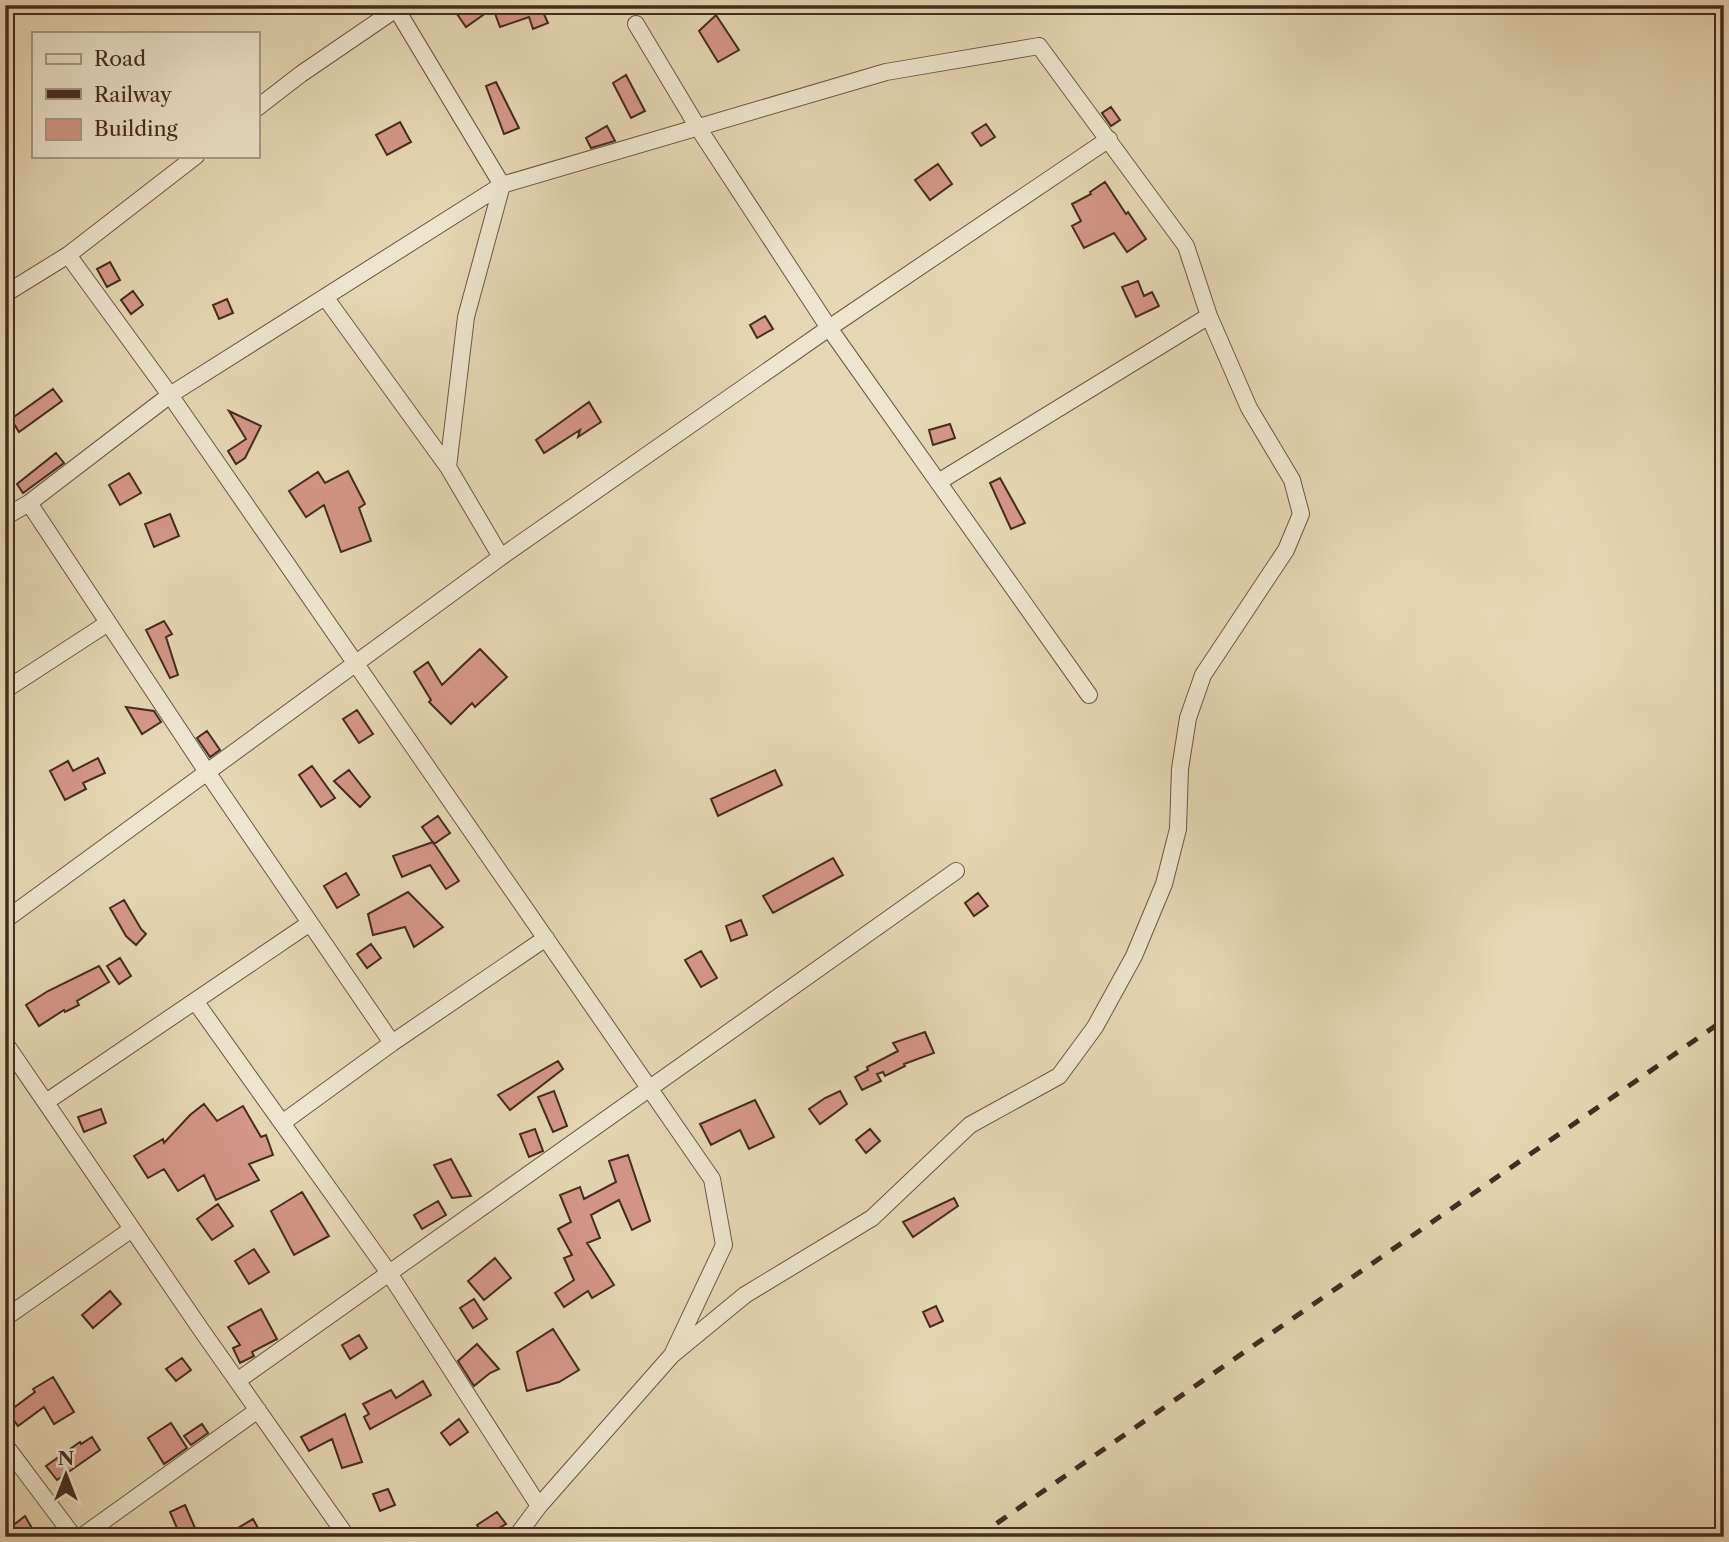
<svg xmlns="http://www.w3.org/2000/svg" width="1729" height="1542" font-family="'Libre Caslon Text',serif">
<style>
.building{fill:#d59788;stroke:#442b20;stroke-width:2}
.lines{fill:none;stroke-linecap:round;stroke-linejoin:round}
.minor-casing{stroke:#6c5645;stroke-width:18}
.minor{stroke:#eee5ce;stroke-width:16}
.rail{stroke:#442b20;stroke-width:5;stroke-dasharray:12 12;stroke-linecap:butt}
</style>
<rect width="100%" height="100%" fill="#e5d7b3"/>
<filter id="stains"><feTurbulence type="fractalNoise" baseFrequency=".00286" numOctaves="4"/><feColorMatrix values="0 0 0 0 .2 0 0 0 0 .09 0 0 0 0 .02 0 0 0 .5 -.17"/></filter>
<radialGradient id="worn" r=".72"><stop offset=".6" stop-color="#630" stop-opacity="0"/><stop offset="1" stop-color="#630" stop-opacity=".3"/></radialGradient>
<path class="building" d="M 471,5 L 556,5 L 556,8 L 543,12 L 548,23 L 533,29 L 529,17 L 500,27 L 493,8 L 466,27 L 457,14 Z
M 716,15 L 739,50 L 718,62 L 699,31 Z
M 626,75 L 645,111 L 631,118 L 613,83 Z
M 496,82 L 519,128 L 504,134 L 486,86 Z
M 1111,107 L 1120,120 L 1111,126 L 1102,113 Z
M 400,122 L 411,142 L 387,155 L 376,135 Z
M 986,124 L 995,137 L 981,146 L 972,133 Z
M 607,126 L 615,141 L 591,148 L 586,138 Z
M 938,164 L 952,184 L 930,200 L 915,180 Z
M 1105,182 L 1126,214 L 1128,212 L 1146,239 L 1127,252 L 1114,233 L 1084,248 L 1072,226 L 1081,221 L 1072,204 L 1091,194 L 1090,192 Z
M 110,262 L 120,280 L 107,287 L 97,269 Z
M 1138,281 L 1144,296 L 1152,292 L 1159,306 L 1136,317 L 1122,287 Z
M 133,291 L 143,305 L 131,314 L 121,300 Z
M 227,299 L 233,313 L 219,319 L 213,305 Z
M 765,316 L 773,329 L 757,338 L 750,325 Z
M 53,389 L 62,401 L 19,432 L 11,419 Z
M 589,402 L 601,422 L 578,437 L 580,430 L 544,453 L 536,440 Z
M 229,411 L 261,426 L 245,458 L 236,464 L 228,451 L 246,439 Z
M 950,424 L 955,438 L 933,445 L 929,430 Z
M 56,453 L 64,463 L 23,493 L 17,484 Z
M 348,471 L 365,504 L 359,508 L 371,541 L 341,552 L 324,505 L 306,517 L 289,491 L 318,472 L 325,483 Z
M 129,473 L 141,493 L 120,505 L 109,485 Z
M 1000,478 L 1025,523 L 1011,529 L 990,483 Z
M 170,514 L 179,536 L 154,547 L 145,524 Z
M 164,621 L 172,634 L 166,637 L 178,675 L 170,678 L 146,630 Z
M 480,649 L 507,677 L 475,707 L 472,703 L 451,724 L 429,702 L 431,700 L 414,672 L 428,662 L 442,685 Z
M 126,707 L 154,711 L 161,722 L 142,734 Z
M 357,710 L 373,734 L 359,743 L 343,719 Z
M 207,731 L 220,750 L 210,757 L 197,738 Z
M 98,758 L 105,773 L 83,783 L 86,789 L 65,800 L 50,771 L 68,761 L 73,771 Z
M 312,766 L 335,798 L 321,807 L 299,775 Z
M 349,770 L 370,797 L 360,807 L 334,781 Z
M 775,770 L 782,785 L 718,816 L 711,799 Z
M 438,816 L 450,833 L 434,844 L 422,827 Z
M 433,842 L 459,881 L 446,889 L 430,865 L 402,877 L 393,856 Z
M 833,858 L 843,875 L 773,913 L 763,896 Z
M 346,873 L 359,895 L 337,908 L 324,886 Z
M 408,892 L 443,927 L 414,947 L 405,927 L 373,935 L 368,914 Z
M 978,893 L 988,906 L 974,916 L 965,903 Z
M 124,900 L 141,929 L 146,934 L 136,945 L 126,936 L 110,908 Z
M 741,920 L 747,935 L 731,941 L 726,926 Z
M 371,944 L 381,958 L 367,968 L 357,954 Z
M 701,951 L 717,978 L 701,987 L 685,960 Z
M 120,958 L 131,976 L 119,984 L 107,966 Z
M 99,966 L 109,982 L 77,1001 L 79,1005 L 65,1012 L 64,1010 L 39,1026 L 26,1005 L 48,991 Z
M 925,1032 L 934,1053 L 904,1064 L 905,1066 L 885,1076 L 883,1072 L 877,1074 L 881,1081 L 862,1090 L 855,1077 L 868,1070 L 867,1067 L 898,1051 L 893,1043 Z
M 558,1061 L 563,1069 L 510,1110 L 498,1095 Z
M 554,1091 L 567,1126 L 553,1132 L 538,1097 Z
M 840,1091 L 847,1104 L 820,1124 L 809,1109 L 825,1098 Z
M 755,1100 L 774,1137 L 749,1149 L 740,1130 L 711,1145 L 700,1124 Z
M 204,1104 L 217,1121 L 243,1106 L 261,1137 L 266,1135 L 273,1155 L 249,1164 L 259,1180 L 216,1200 L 204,1175 L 178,1191 L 164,1169 L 148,1178 L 134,1156 L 163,1139 L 164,1143 L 190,1115 Z
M 101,1109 L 106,1123 L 84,1132 L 78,1117 Z
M 535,1129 L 543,1151 L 529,1157 L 520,1134 Z
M 870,1129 L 880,1141 L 866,1153 L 856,1140 Z
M 628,1155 L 650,1221 L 632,1230 L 619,1200 L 591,1215 L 600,1238 L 587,1243 L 614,1285 L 592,1298 L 588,1291 L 564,1307 L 555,1293 L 574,1280 L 564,1258 L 572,1255 L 558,1229 L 571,1222 L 560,1195 L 580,1187 L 584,1199 L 616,1182 L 609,1161 Z
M 451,1159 L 471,1196 L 452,1198 L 434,1165 Z
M 302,1192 L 329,1236 L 294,1255 L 271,1211 Z
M 954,1198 L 958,1206 L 913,1237 L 903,1222 Z
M 438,1201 L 446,1215 L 422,1229 L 414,1215 Z
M 218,1204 L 233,1226 L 212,1240 L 197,1219 Z
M 254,1249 L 269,1272 L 249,1284 L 235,1261 Z
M 495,1258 L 511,1278 L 484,1300 L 468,1281 Z
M 110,1291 L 121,1304 L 93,1328 L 82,1315 Z
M 474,1299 L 487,1319 L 473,1328 L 460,1308 Z
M 936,1306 L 943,1321 L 930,1327 L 923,1312 Z
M 261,1309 L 277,1339 L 252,1352 L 254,1356 L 240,1363 L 233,1348 L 240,1345 L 228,1327 Z
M 553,1329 L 579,1370 L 559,1382 L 527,1391 L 517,1352 Z
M 359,1335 L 367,1348 L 350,1359 L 342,1345 Z
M 477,1344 L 499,1369 L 490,1373 L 474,1386 L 458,1361 Z
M 182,1358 L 191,1370 L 176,1381 L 166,1369 Z
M 53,1377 L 74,1412 L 54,1424 L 44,1407 L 18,1426 L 8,1412 L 35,1392 L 33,1389 Z
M 423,1381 L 431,1395 L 370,1429 L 364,1417 L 369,1414 L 363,1404 L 391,1390 L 396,1398 Z
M 345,1414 L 362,1462 L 342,1468 L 332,1439 L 309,1451 L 301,1437 Z
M 459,1419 L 468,1432 L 450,1445 L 441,1433 Z
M 171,1423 L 187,1448 L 164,1464 L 148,1438 Z
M 202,1424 L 208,1433 L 191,1445 L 184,1436 Z
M 92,1437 L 100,1450 L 57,1480 L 46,1466 L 80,1442 L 81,1444 Z
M 388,1489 L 395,1505 L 380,1511 L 373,1494 Z
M 185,1505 L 195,1528 L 180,1535 L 170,1512 Z
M 497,1512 L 506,1524 L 484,1537 L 477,1525 Z
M 25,1516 L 37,1537 L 19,1537 L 11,1527 Z
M 253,1519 L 263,1537 L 223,1537 Z"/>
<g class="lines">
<defs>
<path id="minor" d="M 394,5 L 502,185 L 466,317 L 448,467 L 501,557
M 636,24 L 697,126 L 829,328 L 1089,695
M 257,108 L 301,74 L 402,5
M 68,255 L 170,395 L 712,1179 L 724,1245 L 672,1355 L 539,1506 L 516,1537
M 5,294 L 68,255 L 196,156
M 325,297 L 448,467
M 940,481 L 1209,316
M 29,503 L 207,772 L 392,1043
M 5,517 L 29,503 L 170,395 L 502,185 L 886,72 L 1039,46 L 1186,246 L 1209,316 L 1249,408 L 1292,480 L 1301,514 L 1286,550 L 1203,675 L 1188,718 L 1180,769 L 1178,829 L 1164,884 L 1134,956 L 1095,1027 L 1059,1076 L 970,1125 L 872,1218 L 745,1295 L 672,1355
M 5,690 L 108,623
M 5,920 L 501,557 L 829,328 L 1109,139
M 195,1001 L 389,1273 L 539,1506
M 5,1043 L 202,1331 L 347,1537
M 46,1102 L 310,923
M 282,1123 L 392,1043 L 546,938
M 5,1318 L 132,1229
M 237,1381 L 956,871
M 5,1445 L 74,1537
M 81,1537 L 258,1410"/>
</defs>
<use href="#minor" class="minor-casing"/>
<use href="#minor" class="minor"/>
<path class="rail" d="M 977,1537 L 1724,1020"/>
</g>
<rect width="1729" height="1542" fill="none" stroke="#e5d7b3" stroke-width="28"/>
<rect x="7" y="7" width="1715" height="1528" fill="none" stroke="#442b20" stroke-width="3.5"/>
<rect x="14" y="14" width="1701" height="1514" fill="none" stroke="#442b20" stroke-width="2"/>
<rect x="32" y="32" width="228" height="126" fill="#eee5ce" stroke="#aa9b88" stroke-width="2"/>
<rect x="46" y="54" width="35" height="10" fill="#eee5ce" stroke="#aa9b88" stroke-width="2"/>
<text x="94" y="66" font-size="21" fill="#442b20">Road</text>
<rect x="46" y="89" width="35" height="10" fill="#442b20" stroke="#aa9b88" stroke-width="2"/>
<text x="94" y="102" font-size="21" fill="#442b20">Railway</text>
<rect x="46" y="119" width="35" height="21" fill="#d59788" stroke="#aa9b88" stroke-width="2"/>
<text x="94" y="136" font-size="21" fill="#442b20">Building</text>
<g transform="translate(66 1475)" stroke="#eee5ce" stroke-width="5" paint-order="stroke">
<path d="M0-5L12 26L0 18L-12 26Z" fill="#442b20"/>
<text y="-10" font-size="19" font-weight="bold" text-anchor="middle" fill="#442b20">N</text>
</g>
<rect width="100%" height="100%" filter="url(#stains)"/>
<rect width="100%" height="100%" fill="url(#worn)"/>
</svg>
